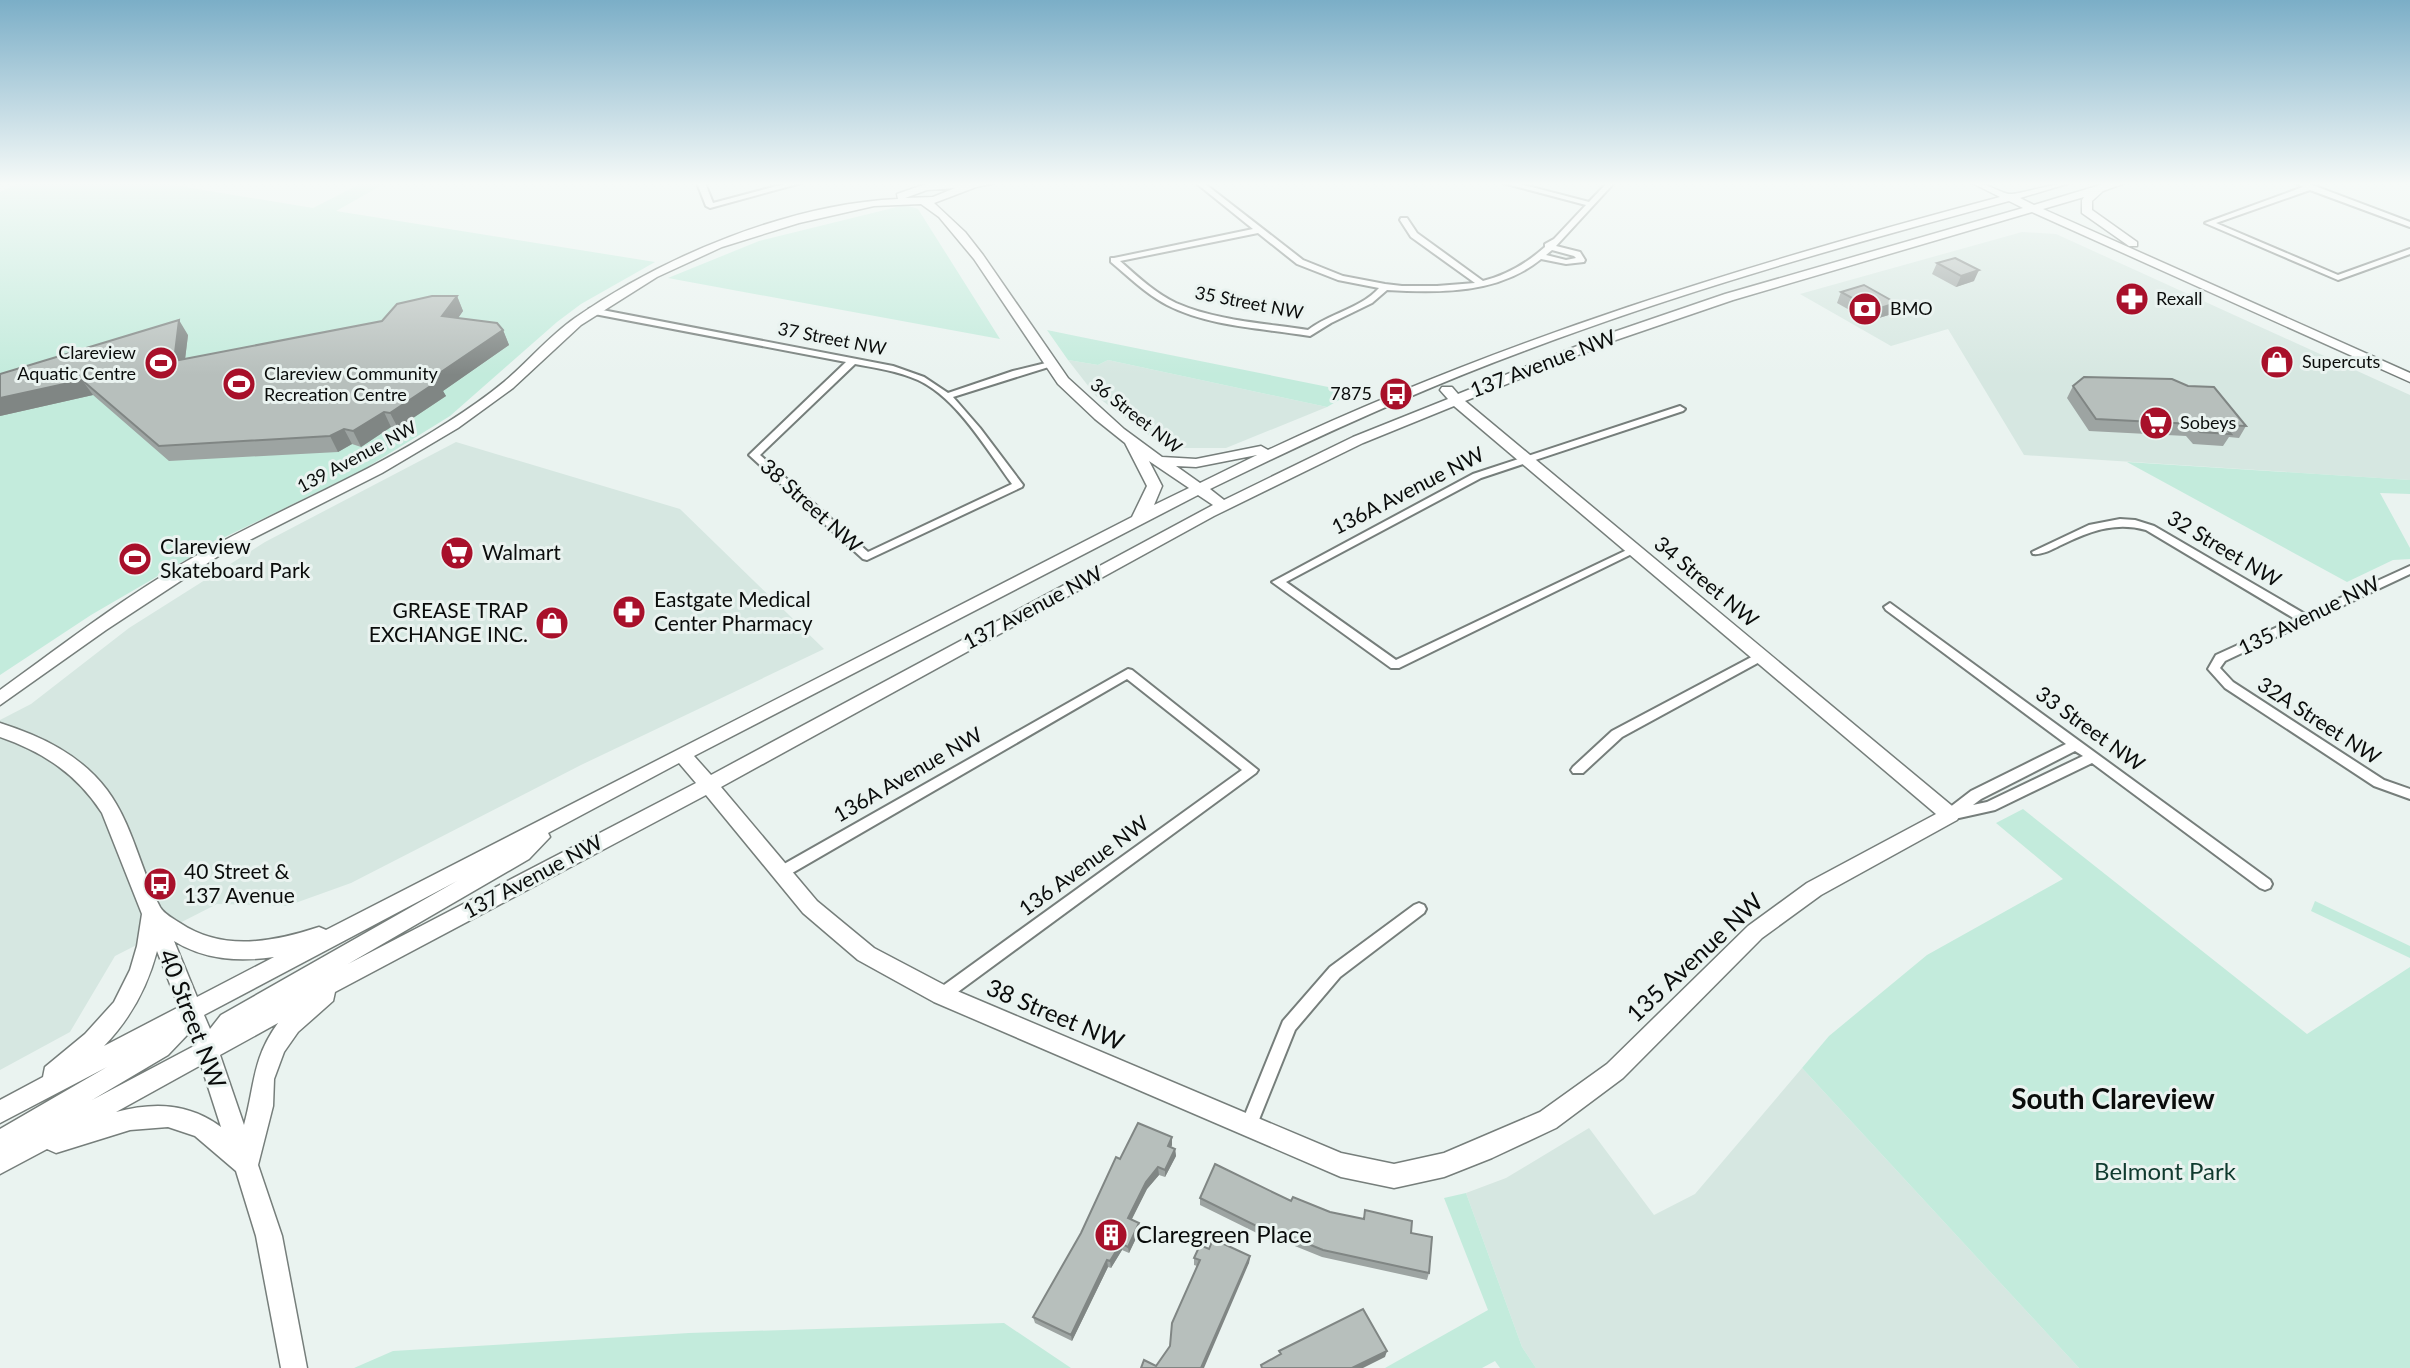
<svg xmlns="http://www.w3.org/2000/svg" width="2410" height="1368" font-family="Lato,sans-serif">
<style>
.built{fill:#d6e7e1}
.green{fill:#c3ebdc}
.lines{fill:none;stroke-linecap:round;stroke-linejoin:round}
.street-casing{stroke:#767e7b;stroke-width:4}
.secondary-casing{stroke:#767e7b;stroke-width:3}
.street{fill:#fff;fill-rule:evenodd}
.secondary{fill:#fff;fill-rule:evenodd}
.wall{fill:#9da4a2}
.shaded-wall{fill:#808684}
.building{fill:#b7bfbc;stroke:#808684;stroke-width:2}
.labels{text-anchor:middle;stroke-width:6;stroke-linejoin:round;paint-order:stroke}
.far-poi-label{font-size:18px;fill:#0a0c0b;stroke:#eaf3f0;text-anchor:start}
.far-street-label{font-size:18px;fill:#0a0c0b;stroke:#eaf3f0}
.street-label{font-size:21px;fill:#0a0c0b;stroke:#eaf3f0}
.poi-label{font-size:21px;fill:#0a0c0b;stroke:#eaf3f0;text-anchor:start}
.near-street-label{font-size:24px;fill:#0a0c0b;stroke:#eaf3f0}
.near-park-label{font-size:24px;fill:#0f3a2e;stroke:#eaf3f0}
.near-poi-label{font-size:24px;fill:#0a0c0b;stroke:#eaf3f0;text-anchor:start}
.near-quarter-label{font-size:28px;font-weight:bold;fill:#0a0c0b;stroke:#eaf3f0}
</style>
<rect width="100%" height="100%" fill="#eaf3f0"/>
<path class="built" d="M 2022,232 L 2056,234 L 2410,395 L 2410,480 L 2024,455 L 1948,329 L 1891,346 L 1800,294 Z
M 1068,360 L 1098,365 L 1108,360 L 1327,407 L 1226,448 L 1166,448 L 1096,396 Z
M 456,442 L 680,509 L 824,649 L 581,765 L 351,883 L 287,906 L 217,904 L 115,956 L 70,1032 L 0,1070 L 0,720 L 31,704 L 129,628 L 265,542 Z
M 1802,1068 L 2079,1368 L 1536,1368 L 1522,1347 L 1466,1193 L 1506,1178 L 1589,1128 L 1654,1215 L 1695,1194 Z"/>
<path class="green" d="M 19,183 L 161,183 L 313,208 L 362,183 L 386,183 L 336,211 L 655,262 L 581,304 L 557,322 L 450,416 L 361,471 L 225,537 L 91,615 L 0,675 L 0,192 Z
M 905,205 L 918,209 L 1000,339 L 668,278 L 759,241 Z
M 1047,330 L 1076,336 L 1353,392 L 1327,407 L 1108,360 L 1098,365 L 1068,360 Z
M 2127,462 L 2410,480 L 2410,494 L 2380,493 L 2410,548 L 2410,559 L 2393,560 L 2347,582 Z
M 2023,809 L 2307,1034 L 2410,967 L 2410,1368 L 2079,1368 L 1802,1068 L 1829,1036 L 1927,955 L 2063,879 L 1996,823 Z
M 2315,901 L 2410,946 L 2410,958 L 2311,911 Z
M 1466,1193 L 1522,1347 L 1536,1368 L 1500,1368 L 1495,1361 L 1482,1368 L 1385,1368 L 1488,1310 L 1444,1198 Z
M 1004,1323 L 1071,1368 L 354,1368 L 393,1351 L 689,1333 Z"/>
<g class="lines">
<defs>
<path id="street" d="M 697,183 L 705,183 L 713,203 L 788,183 L 801,183 L 710,208 L 706,206 Z
M 1196,183 L 1204,183 L 1303,260 L 1343,276 L 1385,284 L 1402,286 L 1437,286 L 1475,283 L 1411,237 L 1400,220 L 1401,218 L 1407,218 L 1417,233 L 1483,281 C 1507,275 1527,263 1545,247 L 1545,244 L 1554,239 L 1586,205 L 1503,183 L 1516,183 L 1589,202 L 1607,183 L 1614,183 L 1556,246 L 1580,252 L 1585,260 L 1584,262 L 1566,264 L 1541,259 C 1498,294 1440,293 1387,290 L 1372,303 L 1331,323 L 1310,336 C 1263,328 1210,327 1167,305 C 1146,294 1129,277 1111,262 L 1111,258 L 1114,258 L 1253,229 ZM 1258,233 L 1297,264 L 1338,280 L 1379,288 C 1360,309 1330,313 1308,330 C 1264,323 1217,321 1176,303 C 1155,293 1138,277 1120,261 ZM 1552,250 L 1574,256 L 1576,258 L 1566,260 L 1546,255 Z
M 2296,183 L 2307,183 L 2410,222 L 2410,227 L 2310,190 L 2216,223 L 2338,275 L 2410,249 L 2410,254 L 2338,280 L 2205,223 L 2303,187 Z
M 592,308 L 893,366 L 924,377 L 948,393 L 1013,371 L 1050,362 L 1055,365 L 953,397 L 980,428 L 1023,485 L 1022,487 L 867,560 L 863,559 L 749,455 L 846,362 L 589,313 L 589,309 ZM 855,364 C 876,368 898,371 918,380 C 957,398 987,450 1012,484 L 868,552 L 760,455 Z
M 1680,406 L 1685,409 L 1683,411 L 1481,478 L 1286,582 L 1396,660 L 1631,548 L 1635,547 L 1640,550 L 1399,668 L 1391,668 L 1272,582 L 1473,474 Z
M 2120,519 L 2135,520 L 2154,526 L 2305,614 L 2410,566 L 2410,574 L 2225,661 L 2220,668 L 2233,682 L 2384,780 L 2410,789 L 2410,799 L 2374,786 L 2225,688 L 2208,669 L 2216,655 L 2295,619 L 2146,530 C 2114,521 2088,532 2059,546 C 2051,550 2042,555 2033,554 L 2032,552 L 2089,525 Z
M 1890,603 L 2270,880 L 2272,884 L 2270,888 L 2265,890 L 2260,888 L 2092,763 L 1995,810 L 1950,820 L 1945,819 L 1943,815 L 1945,811 L 1971,791 L 2066,744 L 1886,610 L 1884,607 ZM 2075,751 L 2083,756 L 1987,802 L 1973,805 L 1981,799 Z
M 1761,652 L 1767,656 L 1765,659 L 1622,737 L 1583,773 L 1573,773 L 1571,770 L 1573,767 L 1612,731 Z
M 1128,669 L 1132,670 L 1258,770 L 1256,773 L 947,1000 L 942,1002 L 937,1000 L 934,995 L 937,990 L 1242,770 L 1127,679 L 787,876 L 782,878 L 777,876 L 775,872 L 777,868 Z
M 1419,903 L 1424,905 L 1426,909 L 1424,913 L 1340,977 L 1295,1030 L 1254,1132 L 1248,1135 L 1242,1132 L 1240,1127 L 1283,1021 L 1330,967 L 1414,905 Z"/>
<path id="secondary" d="M 995,183 L 976,187 L 934,203 L 965,232 L 983,255 L 1068,378 L 1124,429 L 1162,457 L 1196,459 L 1261,446 L 1268,450 C 1503,339 1749,264 2000,197 L 1972,183 C 1989,183 1995,191 2009,194 C 2018,195 2054,183 2070,183 L 2020,198 L 2034,205 L 2107,183 L 2125,183 L 2103,191 L 2092,201 L 2092,210 L 2137,242 L 2137,246 L 2129,246 L 2082,213 L 2082,200 L 2084,197 L 2043,209 L 2410,373 L 2410,382 L 2032,212 L 1733,300 L 1610,342 L 1465,401 L 1957,810 L 1960,815 L 1957,820 L 1821,895 L 1762,938 L 1623,1078 L 1556,1128 L 1492,1158 L 1444,1177 L 1394,1188 L 1341,1177 L 934,1002 L 858,960 L 803,913 L 706,795 L 335,992 L 333,1001 L 298,1032 L 284,1052 L 274,1079 L 273,1106 L 258,1165 L 282,1236 L 307,1368 L 281,1368 L 256,1236 L 236,1171 L 195,1136 L 168,1127 L 130,1130 L 56,1153 L 47,1149 L 0,1174 L 0,1129 L 107,1067 L 0,1123 L 0,1100 L 43,1077 L 45,1067 L 85,1034 L 114,1002 L 130,970 L 137,946 L 142,914 L 102,813 C 77,774 43,752 0,737 L 0,723 C 41,736 81,755 107,790 C 133,825 140,869 160,907 C 164,914 174,919 180,923 C 223,952 273,942 319,927 L 326,930 L 1132,517 L 1147,486 L 1125,443 L 1095,419 L 1058,384 L 974,259 L 939,217 L 921,204 L 874,206 L 799,223 L 722,247 L 657,277 L 581,325 L 513,388 L 458,428 L 382,473 L 220,555 L 106,630 L 0,705 L 0,690 C 68,641 136,588 210,548 C 289,505 373,471 448,422 C 467,410 487,396 504,382 C 528,362 549,336 575,318 C 664,256 789,204 898,199 L 897,194 L 926,184 ZM 955,188 L 933,197 L 905,198 L 927,190 ZM 2009,201 L 2023,208 L 1725,294 L 1602,336 L 1458,394 L 1452,387 L 1442,387 L 1440,390 L 1448,399 L 1353,437 L 1224,500 L 1210,489 C 1312,439 1416,391 1524,351 C 1682,291 1846,245 2009,201 ZM 1454,406 L 1936,814 L 1807,883 L 1748,926 L 1607,1064 L 1540,1112 L 1444,1153 L 1394,1164 L 1341,1153 L 950,988 L 874,948 L 817,901 L 721,787 L 1214,516 L 1363,443 ZM 1257,455 L 1200,483 L 1176,466 L 1196,467 ZM 1149,461 L 1189,488 L 1154,505 L 1162,486 ZM 1198,495 L 1213,505 L 711,775 L 694,756 ZM 679,763 L 696,783 L 348,964 L 529,859 L 550,837 L 548,833 ZM 457,881 L 221,1015 L 210,1029 L 204,1015 ZM 174,941 C 205,960 238,962 274,957 L 197,997 ZM 157,951 L 179,1007 L 104,1046 C 131,1018 147,988 157,951 ZM 278,1023 C 252,1059 255,1085 244,1125 L 220,1055 ZM 189,1033 L 194,1046 L 92,1100 L 168,1055 ZM 201,1065 L 221,1127 C 189,1103 154,1102 116,1112 Z"/>
</defs>
<use href="#street" class="street-casing"/>
<use href="#secondary" class="secondary-casing"/>
<use href="#street" class="street"/>
<use href="#secondary" class="secondary"/>
</g>
<path class="wall" d="M 1937,263 L 1974,281 L 1956,287 L 1932,274 Z
M 1841,292 L 1892,314 L 1869,321 L 1837,303 Z
M 457,296 L 463,311 L 458,318 L 503,330 L 509,345 L 443,391 L 446,396 L 398,428 L 391,427 L 361,447 L 352,444 L 338,452 L 169,461 L 93,395 L 0,416 L 0,374 L 188,335 L 185,359 L 382,321 Z
M 2073,386 L 2246,426 L 2239,438 L 2229,437 L 2223,446 L 2193,444 L 2186,436 L 2089,431 L 2067,398 Z
M 1172,1137 L 1172,1145 L 1171,1147 L 1175,1149 L 1176,1156 L 1165,1177 L 1159,1175 L 1147,1189 L 1131,1220 L 1139,1223 L 1140,1230 L 1129,1253 L 1122,1250 L 1111,1268 L 1108,1267 L 1072,1341 L 1035,1323 L 1033,1317 L 1081,1233 L 1120,1159 Z
M 1200,1198 L 1291,1201 L 1330,1212 L 1411,1233 L 1429,1273 L 1427,1280 L 1322,1257 L 1280,1240 L 1279,1244 L 1200,1205 Z
M 1209,1249 L 1250,1256 L 1249,1263 L 1156,1366 L 1170,1346 L 1197,1266 L 1194,1265 L 1194,1258 Z"/>
<path class="shaded-wall" d="M 1979,270 L 1974,281 L 1956,287 L 1961,276 Z
M 457,296 L 463,311 L 449,331 L 442,316 Z
M 1896,303 L 1892,314 L 1869,321 L 1874,310 Z
M 179,320 L 188,335 L 183,376 L 174,361 Z
M 503,330 L 509,345 L 443,391 L 446,396 L 398,428 L 390,413 L 431,379 Z
M 82,380 L 93,395 L 0,416 L 0,398 Z
M 384,412 L 391,427 L 361,447 L 353,431 Z
M 344,429 L 352,444 L 338,452 L 330,436 Z
M 1172,1137 L 1172,1145 L 1168,1153 L 1168,1146 Z
M 1175,1149 L 1176,1156 L 1165,1177 L 1165,1170 Z
M 1158,1167 L 1159,1175 L 1147,1189 L 1129,1225 L 1128,1218 L 1146,1182 Z
M 1139,1223 L 1140,1230 L 1129,1253 L 1128,1247 Z
M 1121,1243 L 1122,1250 L 1111,1268 L 1110,1261 Z
M 1250,1256 L 1249,1263 L 1204,1368 L 1201,1368 Z
M 1107,1260 L 1108,1267 L 1072,1341 L 1071,1335 Z
M 1387,1351 L 1385,1357 L 1363,1368 L 1352,1368 Z"/>
<path class="building" d="M 1955,258 L 1979,270 L 1961,276 L 1937,263 Z
M 1864,285 L 1896,303 L 1874,310 L 1841,292 Z
M 432,296 L 457,296 L 442,316 L 497,323 L 503,330 L 431,379 L 438,381 L 390,413 L 384,412 L 353,431 L 344,429 L 330,436 L 159,446 L 82,380 L 0,398 L 0,374 L 179,320 L 174,361 L 382,321 L 397,304 Z
M 2084,377 L 2172,379 L 2188,386 L 2214,387 L 2246,426 L 2223,425 L 2231,434 L 2200,432 L 2193,424 L 2096,419 L 2073,386 Z
M 1138,1123 L 1172,1137 L 1168,1146 L 1175,1149 L 1165,1170 L 1158,1167 L 1146,1182 L 1128,1218 L 1139,1223 L 1128,1247 L 1121,1243 L 1110,1261 L 1107,1260 L 1071,1335 L 1033,1317 L 1081,1233 L 1116,1157 L 1120,1159 Z
M 1215,1164 L 1291,1201 L 1293,1197 L 1330,1212 L 1364,1219 L 1365,1210 L 1412,1221 L 1411,1233 L 1432,1237 L 1429,1273 L 1323,1250 L 1281,1233 L 1279,1237 L 1200,1198 Z
M 1213,1239 L 1250,1256 L 1201,1368 L 1141,1368 L 1144,1360 L 1156,1366 L 1170,1346 L 1172,1323 L 1200,1260 L 1194,1258 L 1200,1245 L 1209,1249 Z
M 1363,1309 L 1387,1351 L 1352,1368 L 1262,1368 L 1261,1365 L 1281,1354 L 1279,1351 Z"/>
<linearGradient id="sky" x2="0" y2="1"><stop stop-color="#7baec7"/><stop offset="0.49" stop-color="#f6faf8"/><stop offset="1" stop-color="#f6faf8" stop-opacity="0"/></linearGradient>
<rect width="2410" height="375" fill="url(#sky)"/>
<defs>
<symbol id="pharmacy-disc" viewBox="-11 -11 22 22"><circle r="9.5" fill="#a8102a" stroke="#eaf3f0"/><path d="M-2-6h4v4h4v4h-4v4h-4v-4h-4v-4h4Z" fill="#fff"/></symbol>
<symbol id="bank-disc" viewBox="-11 -11 22 22"><circle r="9.5" fill="#a8102a" stroke="#eaf3f0"/><path d="M-6-4H6V4H-6ZM0-2.3a2.3 2.3 0 1 0 0 4.6a2.3 2.3 0 1 0 0-4.6Z" fill="#fff"/></symbol>
<symbol id="shop-disc" viewBox="-11 -11 22 22"><circle r="9.5" fill="#a8102a" stroke="#eaf3f0"/><path d="M-5-2.5h2.3a2.7 3.5 0 0 1 5.4 0H5L5.5 6h-11ZM-1.5-2.5h3a1.5 2.3 0 0 0-3 0Z" fill="#fff"/></symbol>
<symbol id="stadium-disc" viewBox="-11 -11 22 22"><circle r="9.5" fill="#a8102a" stroke="#eaf3f0"/><path d="M0-5a6.5 5 0 1 0 0 10a6.5 5 0 1 0 0-10ZM-3.5-1.8h7v3.6h-7Z" fill="#fff"/></symbol>
<symbol id="bus-disc" viewBox="-11 -11 22 22"><circle r="9.5" fill="#a8102a" stroke="#eaf3f0"/><path d="M-5-6H5V4H4V6H2V4H-2V6H-4V4H-5ZM-3.5-4V0h7V-4ZM-3.5 1.2v1.5H-2V1.2ZM2 1.2v1.5H3.5V1.2Z" fill="#fff"/></symbol>
<symbol id="supermarket-disc" viewBox="-11 -11 22 22"><circle r="9.5" fill="#a8102a" stroke="#eaf3f0"/><path d="M-6-5.5h2.5l.6 2H6L4.5 2H-2.5L-4.4-4H-6ZM-1.5 3.2a1.3 1.3 0 1 0 .1 0ZM3 3.2a1.3 1.3 0 1 0 .1 0Z" fill="#fff"/></symbol>
<symbol id="building-disc" viewBox="-11 -11 22 22"><circle r="9.5" fill="#a8102a" stroke="#eaf3f0"/><path d="M-4-6H4V6H1V3H-1V6H-4ZM-2.5-4.3h1.7v1.8h-1.7ZM.8-4.3h1.7v1.8H.8ZM-2.5-1h1.7V.8h-1.7ZM.8-1h1.7V.8H.8Z" fill="#fff"/></symbol>
</defs>
<g fill-rule="evenodd">
<use href="#pharmacy-disc" x="2113" y="280" width="38" height="38"/>
<use href="#bank-disc" x="1846" y="290" width="38" height="38"/>
<use href="#shop-disc" x="2258" y="343" width="38" height="38"/>
<use href="#stadium-disc" x="142" y="344" width="38" height="38"/>
<use href="#stadium-disc" x="220" y="365" width="38" height="38"/>
<use href="#bus-disc" x="1377" y="375" width="38" height="38"/>
<use href="#supermarket-disc" x="2137" y="404" width="38" height="38"/>
<use href="#supermarket-disc" x="438" y="534" width="38" height="38"/>
<use href="#stadium-disc" x="116" y="540" width="38" height="38"/>
<use href="#pharmacy-disc" x="610" y="593" width="38" height="38"/>
<use href="#shop-disc" x="533" y="604" width="38" height="38"/>
<use href="#bus-disc" x="141" y="865" width="38" height="38"/>
<use href="#building-disc" x="1092" y="1216" width="38" height="38"/>
</g>
<g class="labels">
<g class="far-poi-label">
<text x="2156" y="305">Rexall</text>
<text x="1890" y="315">BMO</text>
<text x="136" y="359" text-anchor="end">Clareview<tspan x="136" dy="21">Aquatic Centre</tspan></text>
<text x="2302" y="368">Supercuts</text>
<text x="264" y="380">Clareview Community<tspan x="264" dy="21">Recreation Centre</tspan></text>
<text x="1372" y="400" text-anchor="end">7875</text>
<text x="2180" y="429">Sobeys</text>
</g>
<g class="far-street-label">
<text transform="translate(1249 303) rotate(11)" y="6">35 Street NW</text>
<text transform="translate(832 339) rotate(11)" y="6">37 Street NW</text>
<text transform="translate(1136 416) rotate(38)" y="6">36 Street NW</text>
<text transform="translate(357 457) rotate(-28)" y="6">139 Avenue NW</text>
</g>
<g class="street-label">
<text transform="translate(1543 364) rotate(-21)" y="7">137 Avenue NW</text>
<text transform="translate(1408 491) rotate(-27)" y="7">136A Avenue NW</text>
<text transform="translate(811 506) rotate(42)" y="7">38 Street NW</text>
<text transform="translate(2224 549) rotate(31)" y="7">32 Street NW</text>
<text transform="translate(1706 582) rotate(40)" y="7">34 Street NW</text>
<text transform="translate(1033 608) rotate(-28)" y="7">137 Avenue NW</text>
<text transform="translate(2309 616) rotate(-26)" y="7">135 Avenue NW</text>
<text transform="translate(2319 721) rotate(33)" y="7">32A Street NW</text>
<text transform="translate(2090 729) rotate(36)" y="7">33 Street NW</text>
<text transform="translate(908 775) rotate(-30)" y="7">136A Avenue NW</text>
<text transform="translate(1084 866) rotate(-36)" y="7">136 Avenue NW</text>
<text transform="translate(533 877) rotate(-28)" y="7">137 Avenue NW</text>
</g>
<g class="poi-label">
<text x="160" y="554">Clareview<tspan x="160" dy="24">Skateboard Park</tspan></text>
<text x="482" y="560">Walmart</text>
<text x="654" y="607">Eastgate Medical<tspan x="654" dy="24">Center Pharmacy</tspan></text>
<text x="528" y="618" text-anchor="end">GREASE TRAP<tspan x="528" dy="24">EXCHANGE INC.</tspan></text>
<text x="184" y="879">40 Street &amp;<tspan x="184" dy="24">137 Avenue</tspan></text>
</g>
<g class="near-street-label">
<text transform="translate(1695 958) rotate(-43)" y="8">135 Avenue NW</text>
<text transform="translate(1055 1015) rotate(23)" y="8">38 Street NW</text>
<text transform="translate(192 1019) rotate(69)" y="8">40 Street NW</text>
</g>
<g class="near-park-label">
<text x="2165" y="1180">Belmont Park</text>
</g>
<g class="near-poi-label">
<text x="1136" y="1243">Claregreen Place</text>
</g>
<g class="near-quarter-label">
<text x="2113" y="1109">South Clareview</text>
</g>
</g>
</svg>
